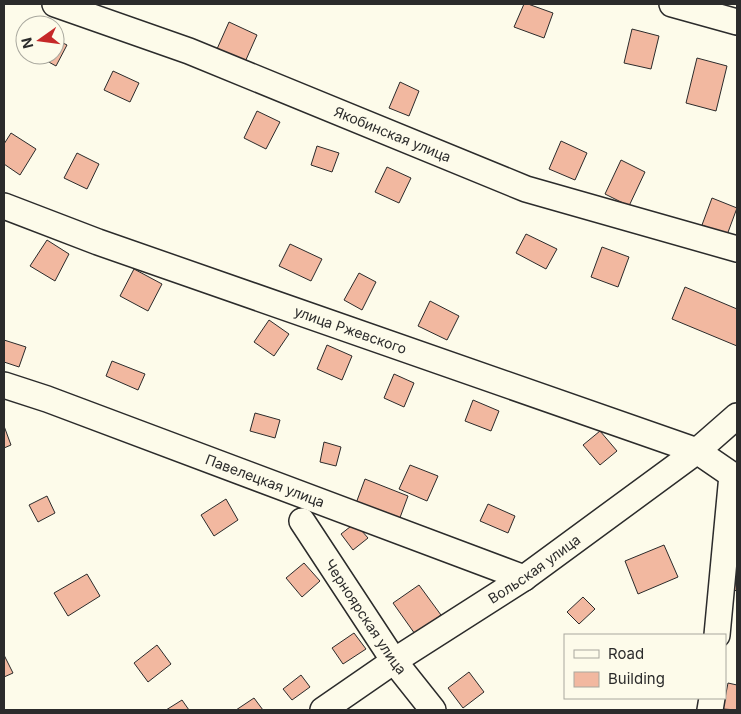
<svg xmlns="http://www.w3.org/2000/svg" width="741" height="714" font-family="Inter,sans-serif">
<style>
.building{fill:#f2b8a0;stroke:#2b2b2b}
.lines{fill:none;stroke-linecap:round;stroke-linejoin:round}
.minor-casing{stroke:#2b2b2b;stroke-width:28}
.minor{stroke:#fdfbea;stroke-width:25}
.labels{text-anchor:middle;stroke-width:4;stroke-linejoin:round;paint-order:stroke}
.street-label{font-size:14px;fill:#2b2b2b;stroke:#fdfbea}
</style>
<rect width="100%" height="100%" fill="#fdfbea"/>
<path class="building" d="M 524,4 L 528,4 L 553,13 L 544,38 L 514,27 Z
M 229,22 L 257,35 L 245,62 L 217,49 Z
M 632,29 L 659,36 L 651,69 L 624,63 Z
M 55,39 L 67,45 L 56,66 L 36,55 L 55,55 Z
M 697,58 L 727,66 L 716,111 L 686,103 Z
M 113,71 L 139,83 L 130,102 L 104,90 Z
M 400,82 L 419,91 L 409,116 L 389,108 Z
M 257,111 L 280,122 L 266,149 L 244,138 Z
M 11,133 L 36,149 L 20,175 L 4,164 L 4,144 Z
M 561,141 L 587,153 L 575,180 L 549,169 Z
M 317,146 L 339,153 L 332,172 L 311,165 Z
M 77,153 L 99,164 L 87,189 L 64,178 Z
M 621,160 L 645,172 L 629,206 L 605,194 Z
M 387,167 L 411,178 L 399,203 L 375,192 Z
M 712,198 L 737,208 L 727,235 L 702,225 Z
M 526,234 L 557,249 L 546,269 L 516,253 Z
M 47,240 L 69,254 L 55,281 L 30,266 Z
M 290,244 L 322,259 L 311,281 L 279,266 Z
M 602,247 L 629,257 L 618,287 L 591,277 Z
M 134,269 L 162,284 L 148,311 L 120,296 Z
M 359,273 L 376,282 L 362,310 L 344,300 Z
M 685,287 L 737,309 L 737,346 L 672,319 Z
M 430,301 L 459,316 L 447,340 L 418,326 Z
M 269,320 L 289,334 L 274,356 L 254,342 Z
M 4,340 L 26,347 L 19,367 L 4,362 Z
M 327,345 L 352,356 L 342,380 L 317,369 Z
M 112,361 L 145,374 L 138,390 L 106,376 Z
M 394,374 L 414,383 L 404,407 L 384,398 Z
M 473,400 L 499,411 L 491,431 L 465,421 Z
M 255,413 L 280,420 L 275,438 L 250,431 Z
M 4,426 L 11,445 L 4,448 Z
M 600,431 L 617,451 L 600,465 L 583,445 Z
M 324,442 L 341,447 L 336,466 L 320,462 Z
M 410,465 L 438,476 L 427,501 L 399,489 Z
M 365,479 L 408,496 L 398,523 L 355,506 Z
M 47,496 L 55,513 L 38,522 L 29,505 Z
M 226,499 L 238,520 L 214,536 L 201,515 Z
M 488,504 L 515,516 L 508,533 L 480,521 Z
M 355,523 L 368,538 L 353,550 L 341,534 Z
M 664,545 L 678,577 L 638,594 L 625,561 Z
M 304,563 L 320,581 L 302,597 L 286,578 Z
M 87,574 L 100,596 L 68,616 L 54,593 Z
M 737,576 L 737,591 L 734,590 Z
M 419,585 L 441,615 L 415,634 L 393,603 Z
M 583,597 L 595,609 L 579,624 L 567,612 Z
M 354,633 L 366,649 L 343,664 L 332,648 Z
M 157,645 L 171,664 L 148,682 L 134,663 Z
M 4,655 L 13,673 L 4,677 Z
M 469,672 L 484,692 L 463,708 L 448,688 Z
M 301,675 L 310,687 L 292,700 L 283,689 Z
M 728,683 L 737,685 L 737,710 L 723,709 Z
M 254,698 L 263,710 L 236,710 Z
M 182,700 L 189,710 L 166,710 Z"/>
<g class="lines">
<defs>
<g id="minor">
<path id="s1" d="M 55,4 L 189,51 L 526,189 L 737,249"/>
<path d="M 672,4 L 737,22"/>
<path id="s2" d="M 4,206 L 98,242 L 697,451 L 732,475 L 717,635"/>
<path id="s3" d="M 4,385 L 47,399 L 524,578"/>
<path id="s4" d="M 302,521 L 394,661 L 433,710"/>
<path id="s5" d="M 323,710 L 394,661 L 524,578 L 697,451 L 737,416"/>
<path d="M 710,710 L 712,698"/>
</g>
</defs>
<use href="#minor" class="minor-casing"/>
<use href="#minor" class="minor"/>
</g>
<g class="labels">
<g class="street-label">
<text dy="5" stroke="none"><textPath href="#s1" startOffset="362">Якобинская улица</textPath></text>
<text dy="5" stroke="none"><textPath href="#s2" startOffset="368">улица Ржевского</textPath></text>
<text dy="5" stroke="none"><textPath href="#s3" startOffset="278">Павелецкая улица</textPath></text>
<text dy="5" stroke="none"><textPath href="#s5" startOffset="254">Вольская улица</textPath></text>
<text dy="5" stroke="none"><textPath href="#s4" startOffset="115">Черноярская улица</textPath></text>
</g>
</g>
<rect width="741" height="714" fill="none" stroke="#2b2b2b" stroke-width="10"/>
<rect x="564" y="634" width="162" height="65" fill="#fdfbea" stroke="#a9a89e"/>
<rect x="574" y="650" width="25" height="8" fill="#fdfbea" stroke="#a9a89e"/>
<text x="608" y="659" font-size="15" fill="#2b2b2b">Road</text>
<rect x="574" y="672" width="25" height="15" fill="#f2b8a0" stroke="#a9a89e"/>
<text x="608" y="684" font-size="15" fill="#2b2b2b">Building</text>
<g transform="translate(40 40) rotate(256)"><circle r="24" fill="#fdfbea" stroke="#a9a89e"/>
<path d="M0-4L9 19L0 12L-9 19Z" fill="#c62828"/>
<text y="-8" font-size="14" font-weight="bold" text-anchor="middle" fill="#2b2b2b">N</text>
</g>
</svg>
